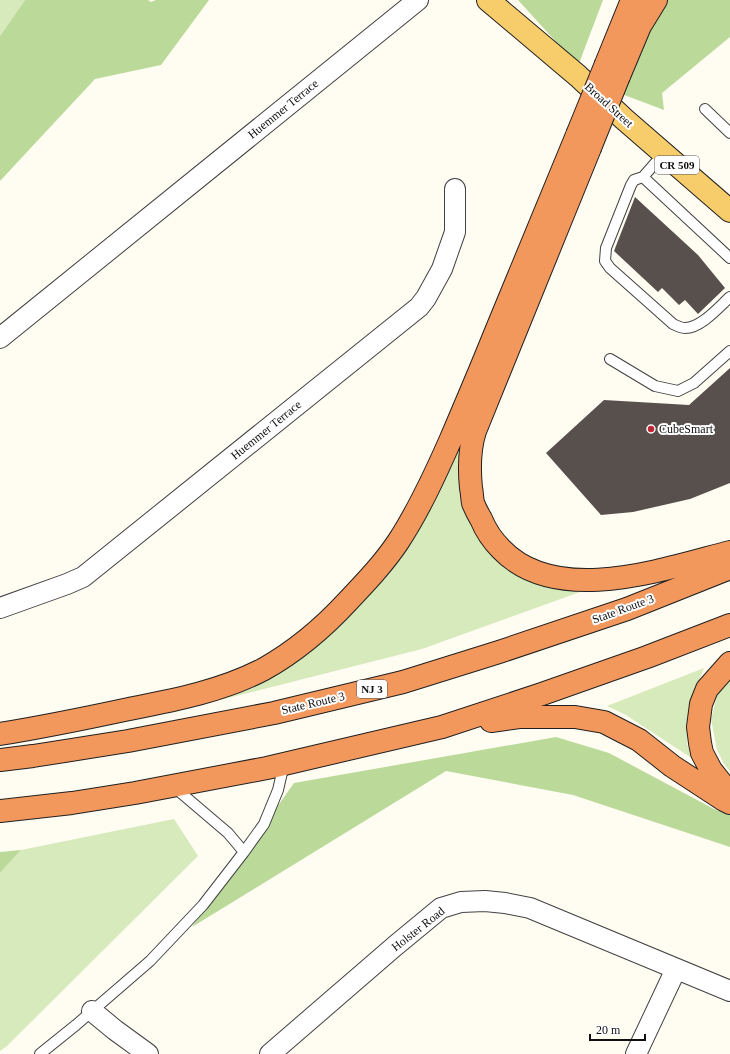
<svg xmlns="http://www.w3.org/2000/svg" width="730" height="1054" font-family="'Times New Roman',serif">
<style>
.green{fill:#d6eabb}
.forest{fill:#bbda9a}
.building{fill:#58504c}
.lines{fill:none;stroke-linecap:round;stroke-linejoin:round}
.lane-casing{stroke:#424242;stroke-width:12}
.street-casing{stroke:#424242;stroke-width:22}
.primary-casing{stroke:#202020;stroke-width:24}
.highway-casing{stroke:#202020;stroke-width:24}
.lane{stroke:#fff;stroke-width:10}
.street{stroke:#fff;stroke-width:20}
.primary{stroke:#f7cc6a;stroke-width:22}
.highway{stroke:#f3985c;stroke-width:22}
.highway-bridge-casing{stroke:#202020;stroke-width:24;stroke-linecap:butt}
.highway-bridge{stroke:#f3985c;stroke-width:22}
.poi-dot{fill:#bf2737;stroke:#fff;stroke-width:1.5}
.labels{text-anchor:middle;stroke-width:4;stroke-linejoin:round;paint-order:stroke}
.shield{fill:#fff;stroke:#575757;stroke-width:1}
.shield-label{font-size:11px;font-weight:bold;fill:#0f0f0f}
.street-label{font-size:12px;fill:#0f0f0f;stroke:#fff}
.poi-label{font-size:12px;fill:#0f0f0f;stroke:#fff;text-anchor:start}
</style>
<rect width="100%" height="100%" fill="#fffcf2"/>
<path class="green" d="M 0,0 L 25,0 L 0,36 Z
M 462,440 L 487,546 L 515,574 L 580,592 L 422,649 L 220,700 L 263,677 L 326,634 Z
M 704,668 L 690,703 L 688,720 L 687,744 L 693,759 L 626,715 L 607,706 Z
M 730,678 L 730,771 L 724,764 L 717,750 L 711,719 L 717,696 Z
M 174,819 L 198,856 L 7,1046 L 0,1051 L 0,873 L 21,850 Z"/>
<path class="forest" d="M 25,0 L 148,0 L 151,2 L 156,0 L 209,0 L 161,65 L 95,79 L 0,181 L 0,36 Z
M 518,0 L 603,0 L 578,66 Z
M 665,0 L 730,0 L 730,37 L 662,93 L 664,110 L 619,93 Z
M 556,737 L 609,753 L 714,809 L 730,815 L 730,847 L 573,795 L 446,771 L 192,927 L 294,783 Z
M 21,850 L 0,873 L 0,852 Z"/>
<path class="building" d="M 635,197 L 698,255 L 725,288 L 698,314 L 685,300 L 679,305 L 662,288 L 658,292 L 614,251 Z
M 730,368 L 730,483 L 690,499 L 633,512 L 601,515 L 546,453 L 604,400 L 689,405 Z"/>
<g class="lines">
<defs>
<path id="lane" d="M 705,109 L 730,133
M 664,153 L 643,177 L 730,258
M 643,177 L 634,180 L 631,185 L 606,248 L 605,261 L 610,268 L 673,324 C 677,326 681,328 685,328 C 701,328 719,307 730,297
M 610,359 L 655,386 L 678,391 L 694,383 L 730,351
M 174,787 L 228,833 L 244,852
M 40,1054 L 76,1025 L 150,961 L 203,905 L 244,852 L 264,824 L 278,790 L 284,764"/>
<path id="street" d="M 0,338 L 418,0
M 0,608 L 67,584 L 83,577 L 419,307 L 426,298 L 442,269 L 455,232 L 455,189
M 92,1011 L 115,1030 L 148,1054
M 270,1054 L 395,946 L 441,908 L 461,902 L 485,901 L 505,903 L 530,908 L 730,991
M 636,1054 L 676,969"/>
<path id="primary" d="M 488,0 L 578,76 L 624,119 L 730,211"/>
<path id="highway" d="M 606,64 L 632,0
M 619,76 L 640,26 L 656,0
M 590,148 L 475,431 C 469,450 469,468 471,488 C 472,492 472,498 473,503 C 475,508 478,514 481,519 C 486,531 492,540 501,549 C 556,607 664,569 730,552
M 730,663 L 707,689 L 701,704 L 698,727 L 700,743 L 702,753 L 711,770 L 730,794
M 491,721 L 519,717 L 575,717 L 604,722 L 639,740 L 672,766 L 724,800 L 730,803
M 0,734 C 43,727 87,718 129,709 C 175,700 222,691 264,669 C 296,651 324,627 348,601 C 366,582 384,563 398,542 C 419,510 435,475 450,441 C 465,406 480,371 494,336 C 522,269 550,202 577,135
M 0,760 L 33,756 L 128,741 L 274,713 L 403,682 L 499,652 L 627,609 L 730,568
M 0,811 L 72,803 L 135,793 L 267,768 L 442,727 L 542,694 L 647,657 L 730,625"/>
</defs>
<use href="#lane" class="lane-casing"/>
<use href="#street" class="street-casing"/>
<use href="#primary" class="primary-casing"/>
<use href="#highway" class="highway-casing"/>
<use href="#lane" class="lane"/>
<use href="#street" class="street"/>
<use href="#primary" class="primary"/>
<use href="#highway" class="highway"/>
<defs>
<path id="highway-bridge" d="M 577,135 L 606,64
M 590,148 L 619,76"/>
</defs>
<use href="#highway-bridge" class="highway-bridge-casing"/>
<use href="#highway-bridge" class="highway-bridge"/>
</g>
<circle class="poi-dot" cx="651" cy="429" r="4"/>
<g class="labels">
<g class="shield">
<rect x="655" y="156" width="44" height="18" rx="3"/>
<rect x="357" y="680" width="30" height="18" rx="3"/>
</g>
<g class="shield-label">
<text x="677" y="169">CR 509</text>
<text x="372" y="693">NJ 3</text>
</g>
<g class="street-label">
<text transform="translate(609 105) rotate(42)" y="4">Broad Street</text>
<text transform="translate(283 109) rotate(-39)" y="4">Huemmer Terrace</text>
<text transform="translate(266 430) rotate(-39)" y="4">Huemmer Terrace</text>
<text transform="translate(623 609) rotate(-20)" y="4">State Route 3</text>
<text transform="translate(313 703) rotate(-13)" y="4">State Route 3</text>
<text transform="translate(418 929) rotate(-38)" y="4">Holster Road</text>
</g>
<g class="poi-label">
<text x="659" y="433">CubeSmart</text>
</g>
</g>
<path d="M590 1034v6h55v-6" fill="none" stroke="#0f0f0f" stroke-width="2"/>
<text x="596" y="1034" font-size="12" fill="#0f0f0f" stroke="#ffffff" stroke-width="3" paint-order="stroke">20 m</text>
</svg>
